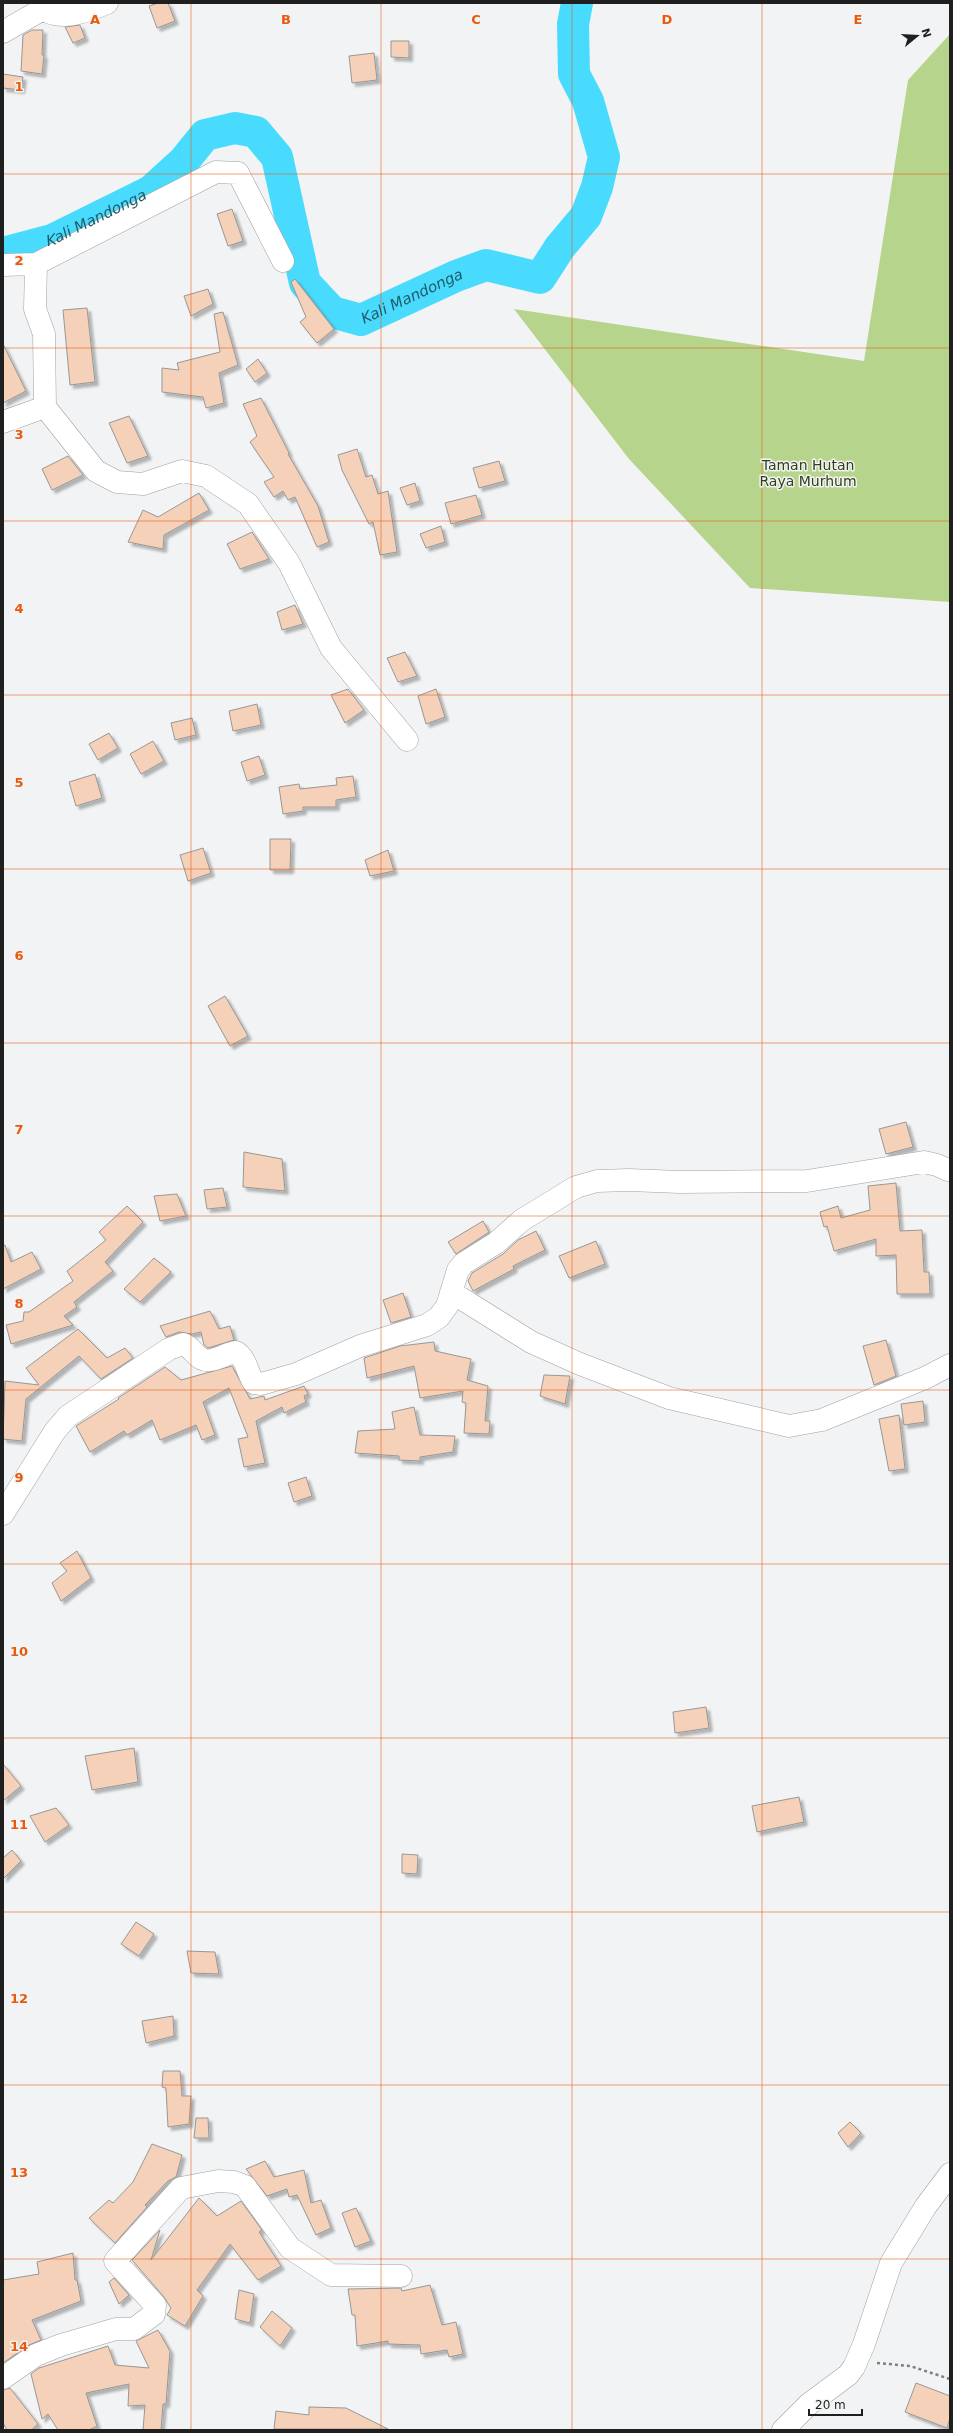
<svg xmlns="http://www.w3.org/2000/svg" width="953" height="2433" font-family="'DejaVu Sans',sans-serif">
<style>
.green{fill:#b7d48d}
.lines{fill:none;stroke-linecap:round;stroke-linejoin:round}
.river{stroke:#49dbfe;stroke-width:32}
.building{fill:#f4d1b8;stroke:#989796;filter:url(#shadow)}
.minor-casing{stroke:#a0a0a1;stroke-width:23}
.path{stroke:#7f7f7f;stroke-width:2.5;stroke-dasharray:3 3;stroke-linecap:butt}
.minor{stroke:#fff;stroke-width:22}
.grid{fill:none;stroke:#e8590c;stroke-width:1;stroke-opacity:0.55}
.labels{text-anchor:middle;stroke-width:3;stroke-linejoin:round;paint-order:stroke}
.park-label{font-size:14px;fill:#313f18;stroke:#f2f3f4}
.water-label{font-size:15px;font-style:italic;fill:#1f5a68;stroke:#f2f3f4}
.grid-label{font-size:13px;text-anchor:middle;font-weight:bold;fill:#e8590c;stroke:#f2f3f4;stroke-width:3;stroke-linejoin:round;paint-order:stroke}
</style>
<defs>
<filter id="shadow"><feDropShadow dx="3.5" dy="3.5" stdDeviation="1" flood-color="#0004"/></filter>
</defs>
<rect width="100%" height="100%" fill="#f2f3f4"/>
<path class="green" d="M 950,34 L 950,602 L 750,588 L 629,459 L 514,309 L 864,361 L 908,80 Z"/>
<g class="lines">
<path class="river" id="s1" d="M 3,253 L 52,240 L 151,191 L 184,161 L 205,135 L 235,128 L 256,132 L 277,157 L 305,283 L 332,312 L 361,320 L 456,276 L 486,265 L 540,278 L 560,247 L 586,216 L 597,187 L 604,157 L 588,101 L 574,74 L 573,24 L 577,3"/>
</g>
<path class="building" d="M 158,3 L 168,3 L 175,21 L 157,28 L 149,6 Z
M 80,25 L 85,38 L 73,43 L 65,27 Z
M 32,30 L 43,30 L 42,55 L 44,55 L 42,74 L 21,71 L 23,35 Z
M 391,41 L 409,41 L 409,58 L 391,57 Z
M 374,53 L 377,80 L 352,83 L 349,56 Z
M 3,74 L 23,77 L 21,90 L 3,88 Z
M 232,209 L 243,241 L 228,246 L 217,214 Z
M 295,279 L 334,329 L 317,343 L 300,322 L 306,317 L 291,282 Z
M 208,289 L 213,304 L 191,316 L 184,296 Z
M 87,308 L 95,382 L 70,385 L 63,310 Z
M 223,312 L 238,365 L 219,373 L 224,403 L 206,408 L 203,397 L 162,392 L 162,368 L 179,370 L 177,363 L 220,352 L 214,314 Z
M 3,344 L 26,391 L 3,403 Z
M 258,359 L 267,373 L 255,382 L 246,369 Z
M 261,398 L 289,453 L 288,454 L 318,506 L 329,542 L 317,547 L 295,497 L 288,500 L 283,491 L 274,497 L 264,482 L 274,477 L 250,442 L 257,436 L 243,404 Z
M 129,416 L 148,456 L 127,463 L 109,423 Z
M 357,449 L 366,477 L 372,475 L 378,494 L 388,491 L 397,552 L 380,555 L 373,522 L 369,524 L 342,470 L 338,455 Z
M 68,456 L 83,475 L 52,490 L 42,469 Z
M 499,461 L 505,481 L 479,488 L 473,468 Z
M 415,483 L 420,501 L 407,505 L 400,488 Z
M 199,493 L 209,510 L 164,535 L 163,549 L 128,542 L 143,510 L 158,517 Z
M 476,495 L 482,515 L 451,524 L 445,503 Z
M 441,526 L 445,542 L 426,548 L 420,534 Z
M 252,532 L 269,559 L 240,569 L 227,544 Z
M 295,605 L 303,624 L 282,630 L 277,612 Z
M 405,652 L 417,676 L 398,682 L 387,658 Z
M 348,689 L 364,710 L 345,723 L 331,695 Z
M 436,689 L 445,717 L 426,724 L 418,696 Z
M 257,704 L 261,725 L 233,731 L 229,711 Z
M 192,718 L 196,735 L 175,740 L 171,723 Z
M 109,733 L 118,748 L 98,760 L 89,744 Z
M 153,741 L 164,761 L 141,774 L 130,754 Z
M 259,756 L 265,775 L 247,781 L 241,762 Z
M 95,774 L 102,798 L 76,806 L 69,782 Z
M 353,776 L 356,797 L 336,800 L 336,807 L 303,807 L 303,811 L 283,814 L 279,787 L 299,784 L 300,789 L 337,785 L 336,778 Z
M 270,839 L 291,839 L 290,870 L 270,870 Z
M 203,848 L 211,873 L 188,881 L 180,855 Z
M 388,850 L 394,871 L 370,876 L 365,860 Z
M 225,996 L 248,1036 L 230,1046 L 208,1006 Z
M 906,1122 L 913,1147 L 886,1154 L 879,1129 Z
M 244,1152 L 282,1159 L 285,1191 L 243,1187 Z
M 896,1183 L 900,1231 L 922,1230 L 924,1272 L 929,1272 L 930,1294 L 897,1294 L 896,1255 L 876,1256 L 876,1239 L 834,1251 L 827,1226 L 824,1227 L 820,1212 L 838,1206 L 841,1218 L 870,1210 L 868,1186 Z
M 223,1188 L 227,1207 L 207,1209 L 204,1190 Z
M 177,1194 L 186,1216 L 160,1221 L 154,1196 Z
M 127,1206 L 143,1222 L 105,1262 L 113,1271 L 74,1302 L 77,1307 L 64,1316 L 73,1325 L 11,1344 L 6,1325 L 23,1321 L 24,1312 L 29,1312 L 73,1281 L 67,1271 L 106,1240 L 99,1232 Z
M 483,1221 L 489,1232 L 456,1254 L 448,1242 Z
M 536,1231 L 545,1250 L 513,1266 L 514,1269 L 473,1291 L 468,1281 L 472,1273 L 503,1254 L 518,1240 Z
M 596,1241 L 605,1264 L 569,1278 L 559,1256 Z
M 3,1245 L 5,1245 L 11,1262 L 32,1252 L 41,1269 L 3,1289 Z
M 154,1258 L 171,1272 L 140,1302 L 124,1289 Z
M 403,1293 L 411,1317 L 391,1323 L 383,1300 Z
M 210,1311 L 219,1329 L 230,1326 L 234,1340 L 208,1348 L 204,1345 L 201,1332 L 192,1334 L 179,1332 L 166,1337 L 160,1326 Z
M 78,1329 L 107,1358 L 125,1348 L 133,1358 L 101,1379 L 79,1356 L 26,1399 L 22,1441 L 3,1439 L 5,1381 L 39,1385 L 26,1368 Z
M 886,1340 L 896,1376 L 874,1385 L 863,1346 Z
M 434,1342 L 435,1351 L 471,1359 L 467,1380 L 488,1386 L 485,1421 L 490,1421 L 489,1434 L 464,1433 L 466,1403 L 462,1402 L 463,1391 L 420,1398 L 414,1366 L 367,1378 L 364,1358 L 400,1346 Z
M 232,1366 L 250,1399 L 264,1396 L 265,1400 L 304,1386 L 308,1394 L 304,1396 L 306,1402 L 284,1413 L 282,1407 L 256,1421 L 265,1463 L 244,1467 L 238,1439 L 248,1437 L 229,1388 L 203,1402 L 215,1435 L 202,1440 L 196,1425 L 160,1440 L 152,1420 L 127,1435 L 124,1431 L 90,1452 L 76,1426 L 119,1399 L 118,1398 L 165,1367 L 181,1380 Z
M 544,1375 L 570,1376 L 565,1404 L 540,1396 Z
M 923,1401 L 925,1422 L 904,1425 L 901,1404 Z
M 414,1407 L 420,1435 L 455,1436 L 453,1452 L 420,1457 L 420,1461 L 399,1460 L 399,1456 L 355,1453 L 358,1431 L 395,1429 L 392,1412 Z
M 899,1415 L 905,1469 L 889,1471 L 879,1419 Z
M 306,1477 L 312,1496 L 294,1502 L 288,1483 Z
M 77,1551 L 91,1578 L 61,1601 L 52,1583 L 67,1571 L 60,1563 Z
M 706,1707 L 709,1728 L 675,1733 L 673,1712 Z
M 134,1748 L 138,1782 L 92,1790 L 85,1756 Z
M 3,1764 L 21,1786 L 3,1801 Z
M 799,1797 L 804,1822 L 757,1832 L 752,1806 Z
M 56,1808 L 69,1825 L 45,1842 L 30,1816 Z
M 12,1850 L 21,1861 L 3,1879 L 3,1858 Z
M 402,1854 L 418,1855 L 417,1874 L 402,1873 Z
M 136,1922 L 154,1934 L 139,1956 L 121,1944 Z
M 187,1951 L 215,1952 L 219,1974 L 191,1973 Z
M 173,2016 L 174,2036 L 146,2043 L 142,2021 Z
M 163,2071 L 180,2071 L 182,2096 L 191,2096 L 189,2124 L 168,2127 L 166,2088 L 162,2087 Z
M 196,2118 L 208,2118 L 209,2138 L 194,2138 Z
M 850,2122 L 861,2133 L 848,2147 L 838,2133 Z
M 152,2144 L 182,2155 L 176,2177 L 168,2181 L 145,2205 L 147,2207 L 115,2243 L 89,2218 L 109,2200 L 113,2203 L 133,2182 Z
M 265,2161 L 274,2177 L 304,2170 L 311,2203 L 321,2200 L 331,2228 L 316,2235 L 297,2195 L 289,2197 L 287,2189 L 267,2196 L 246,2169 Z
M 199,2198 L 217,2216 L 241,2201 L 262,2230 L 259,2232 L 281,2266 L 258,2280 L 230,2244 L 197,2290 L 203,2296 L 185,2326 L 167,2315 L 171,2308 L 164,2297 L 132,2260 L 160,2230 L 151,2260 Z
M 356,2208 L 371,2241 L 355,2247 L 342,2213 Z
M 73,2253 L 75,2280 L 77,2280 L 81,2301 L 32,2320 L 41,2340 L 29,2345 L 3,2363 L 3,2280 L 39,2274 L 37,2262 Z
M 114,2278 L 129,2295 L 119,2304 L 109,2282 Z
M 430,2285 L 442,2325 L 456,2322 L 463,2354 L 449,2357 L 447,2350 L 421,2354 L 420,2345 L 388,2344 L 388,2341 L 357,2346 L 355,2315 L 352,2315 L 348,2289 L 401,2288 L 402,2291 Z
M 239,2290 L 254,2294 L 250,2323 L 235,2319 Z
M 272,2311 L 292,2328 L 280,2346 L 260,2327 Z
M 158,2330 L 170,2351 L 166,2404 L 163,2404 L 161,2430 L 143,2430 L 145,2405 L 128,2406 L 129,2384 L 86,2393 L 97,2426 L 89,2430 L 58,2430 L 48,2414 L 42,2419 L 31,2374 L 39,2368 L 108,2346 L 115,2365 L 149,2368 L 136,2341 Z
M 916,2383 L 950,2396 L 950,2418 L 947,2428 L 905,2412 Z
M 10,2388 L 38,2424 L 31,2430 L 7,2430 L 3,2423 L 3,2390 Z
M 309,2407 L 346,2408 L 388,2429 L 274,2429 L 276,2411 L 309,2415 Z"/>
<g class="lines">
<defs>
<path id="minor" d="M 41,3 L 43,9 C 61,22 88,11 107,3
M 3,32 L 43,9
M 36,264 L 216,172 L 238,173 L 283,261
M 3,265 L 36,264 L 35,309 L 44,334 L 45,407 L 96,471 L 117,482 L 143,484 L 182,471 L 206,476 L 248,504 L 289,563 L 331,648 L 407,740
M 3,422 L 45,407
M 451,1292 L 531,1342 L 580,1364 L 669,1398 L 789,1426 L 822,1420 L 925,1378 L 950,1365
M 3,1514 L 55,1431 L 68,1416 L 169,1349 L 183,1344 C 192,1347 195,1356 202,1359 C 211,1364 226,1353 236,1352 C 247,1359 247,1373 254,1383 L 261,1384 L 296,1374 L 360,1346 L 427,1325 L 439,1317 L 447,1306 L 458,1270 L 464,1263 L 496,1243 L 522,1220 L 576,1187 L 597,1181 L 629,1180 L 680,1182 L 807,1181 L 924,1162 L 937,1165 L 948,1170
M 3,2378 L 36,2355 L 61,2345 L 116,2329 L 134,2329 L 154,2314 L 155,2305 L 115,2261 L 181,2188 L 218,2181 L 234,2182 L 245,2186 L 290,2248 L 331,2275 L 401,2276
M 783,2430 L 809,2404 L 848,2375 L 854,2367 L 864,2344 L 891,2263 L 926,2206 L 950,2174"/>
</defs>
<use href="#minor" class="minor-casing"/>
<path class="path" d="M 877,2363 L 910,2366 L 950,2379"/>
<use href="#minor" class="minor"/>
</g>
<path class="grid" d="M 191,3 L 191,2430M 381,3 L 381,2430M 572,3 L 572,2430M 762,3 L 762,2430M 3,174 L 950,174M 3,348 L 950,348M 3,521 L 950,521M 3,695 L 950,695M 3,869 L 950,869M 3,1043 L 950,1043M 3,1216 L 950,1216M 3,1390 L 950,1390M 3,1564 L 950,1564M 3,1738 L 950,1738M 3,1912 L 950,1912M 3,2085 L 950,2085M 3,2259 L 950,2259"/>
<g class="labels">
<g class="park-label">
<text x="808" y="470">Taman Hutan<tspan x="808" dy="16">Raya Murhum</tspan></text>
</g>
<g class="water-label">
<text dy="5" stroke="none"><textPath href="#s1" startOffset="100">Kali Mandonga</textPath></text>
<text dy="5" stroke="none"><textPath href="#s1" startOffset="579">Kali Mandonga</textPath></text>
</g>
</g>
<g class="grid-label">
<text x="95" y="24">A</text>
<text x="286" y="24">B</text>
<text x="476" y="24">C</text>
<text x="667" y="24">D</text>
<text x="858" y="24">E</text>
<text x="19" y="91">1</text>
<text x="19" y="265">2</text>
<text x="19" y="439">3</text>
<text x="19" y="613">4</text>
<text x="19" y="787">5</text>
<text x="19" y="960">6</text>
<text x="19" y="1134">7</text>
<text x="19" y="1308">8</text>
<text x="19" y="1482">9</text>
<text x="19" y="1656">10</text>
<text x="19" y="1829">11</text>
<text x="19" y="2003">12</text>
<text x="19" y="2177">13</text>
<text x="19" y="2351">14</text>
</g>
<rect width="953" height="2433" fill="none" stroke="#1f1f1f" stroke-width="8"/>
<g transform="translate(917 36) rotate(72)" stroke="#f2f3f4" stroke-width="3" paint-order="stroke">
<path d="M0-3L7 15L0 10L-7 15Z" fill="#1f1f1f"/>
<text y="-6" font-size="11" font-weight="bold" text-anchor="middle" fill="#1f1f1f">N</text>
</g>
<path d="M809 2409v6h53v-6" fill="none" stroke="#1f1f1f" stroke-width="2"/>
<text x="815" y="2409" font-size="12" fill="#1f1f1f" stroke="#f2f3f4" stroke-width="3" paint-order="stroke">20 m</text>
</svg>
